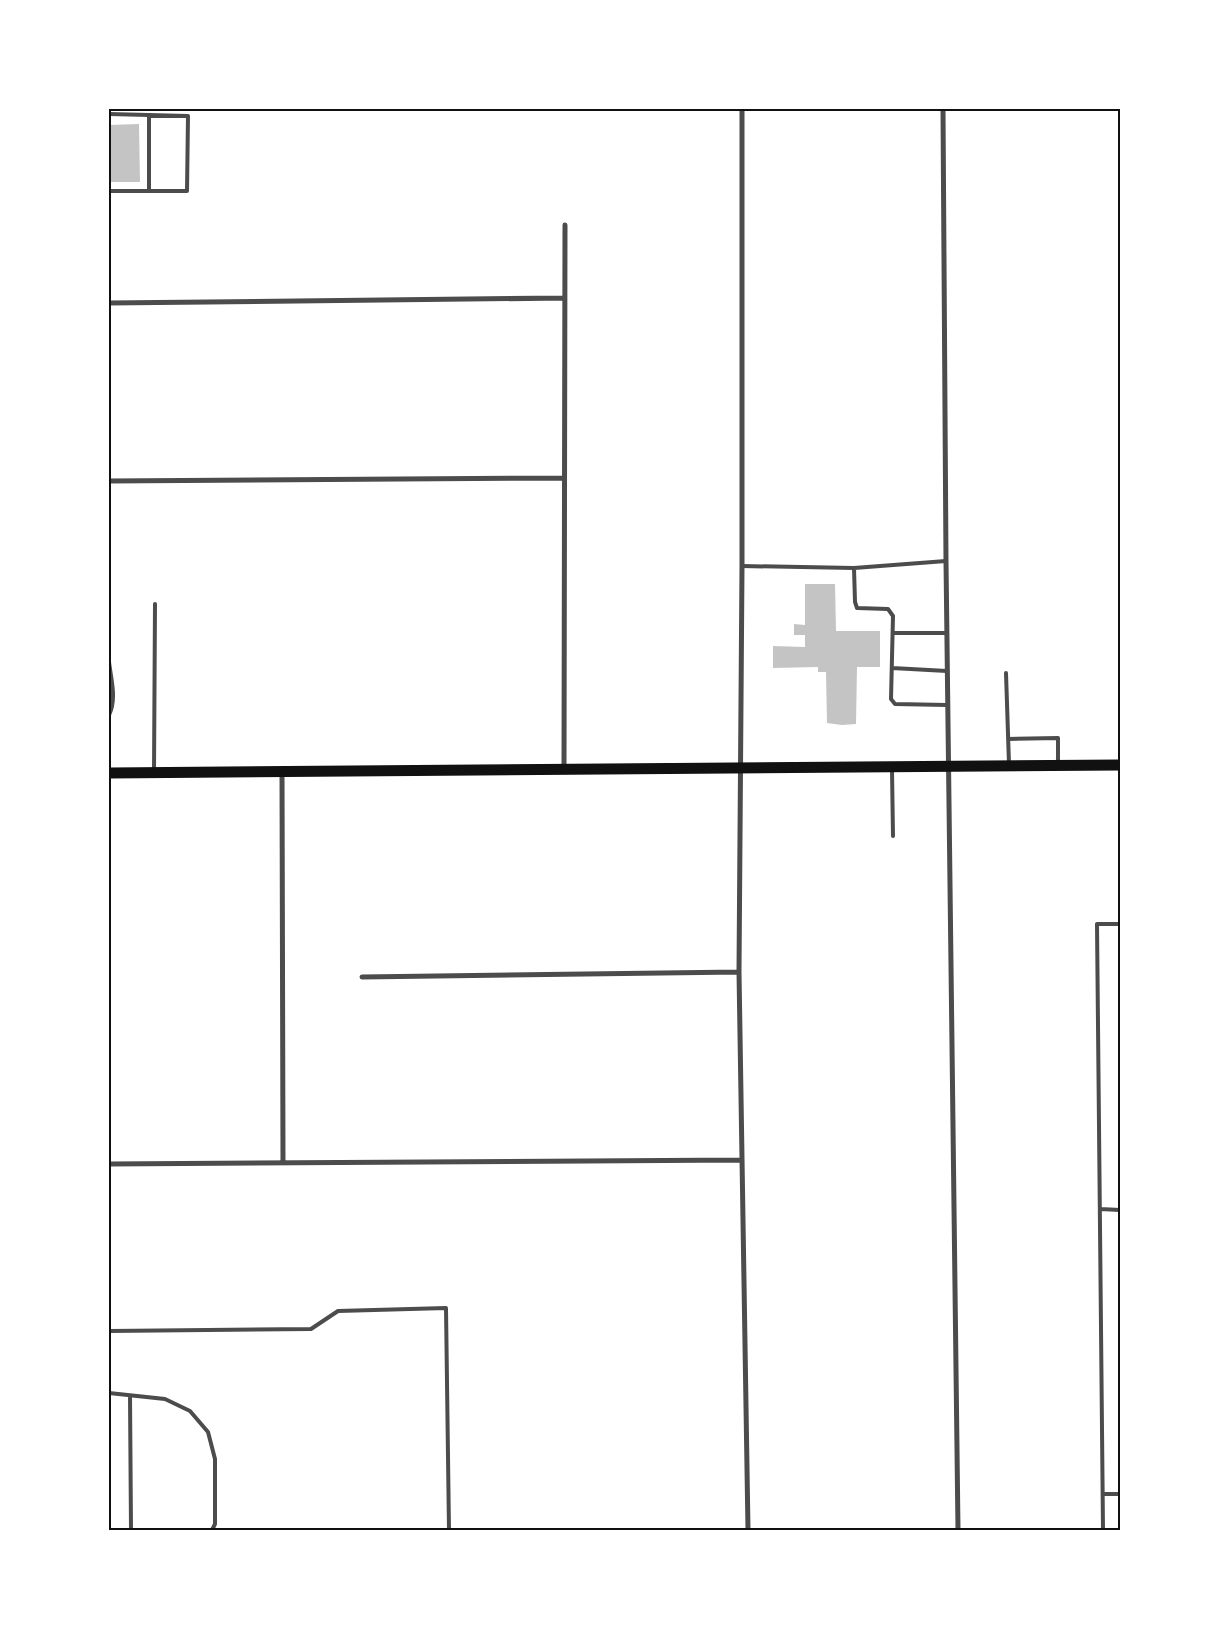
<svg xmlns="http://www.w3.org/2000/svg" width="1229" height="1639" font-family="Raleway,sans-serif">
<style>
.building{fill:#c4c4c4}
.lines{fill:none;stroke-linecap:round;stroke-linejoin:round}
.service{stroke:#4c4c4c;stroke-width:4}
.minor{stroke:#4c4c4c;stroke-width:5}
.primary{stroke:#111;stroke-width:11}
.neatline{fill:none;stroke:#111;stroke-width:2}
</style>
<rect width="100%" height="100%" fill="#fff"/>
<path class="building" d="M 139,124 L 140,182 L 109,182 L 109,125 Z
M 805,584 L 835,584 L 836,631 L 880,631 L 880,667 L 857,667 L 856,724 L 842,725 L 827,723 L 826,672 L 818,672 L 818,667 L 773,668 L 773,646 L 805,647 L 805,635 L 794,635 L 794,624 L 805,625 Z"/>
<g class="lines">
<path class="service" d="M 109,114 L 188,116 L 187,191 L 109,191
M 149,191 L 149,115
M 742,566 L 854,568 L 855,602 L 857,608 L 888,609 L 893,616 L 891,699 L 895,704 L 947,705
M 854,568 L 946,561
M 893,633 L 947,633
M 109,662 C 111,679 117,699 109,715
M 892,668 L 947,671
M 1006,673 L 1009,764
M 1008,739 L 1058,738 L 1058,764
M 892,770 L 893,836
M 154,772 L 155,604
M 1100,1209 L 1120,1210
M 109,1331 L 311,1329 L 338,1311 L 446,1308 L 449,1530
M 109,1393 L 165,1399 L 190,1411 L 208,1432 L 215,1459 L 215,1524 L 212,1530
M 130,1396 L 131,1530
M 1103,1494 L 1120,1494
M 1103,1530 L 1097,924 L 1120,924"/>
<path class="minor" d="M 742,109 L 742,566 L 739,972 L 748,1530
M 943,109 L 946,561 L 958,1530
M 109,303 L 565,298
M 109,481 L 564,478
M 564,769 L 565,225
M 282,772 L 283,1163
M 362,977 L 739,972
M 109,1164 L 741,1160"/>
<path class="primary" d="M 109,773 L 1120,765"/>
</g>
<rect width="1229" height="1639" fill="none" stroke="#ffffff" stroke-width="220"/>
<rect x="110" y="110" width="1009" height="1419" class="neatline"/>
</svg>
